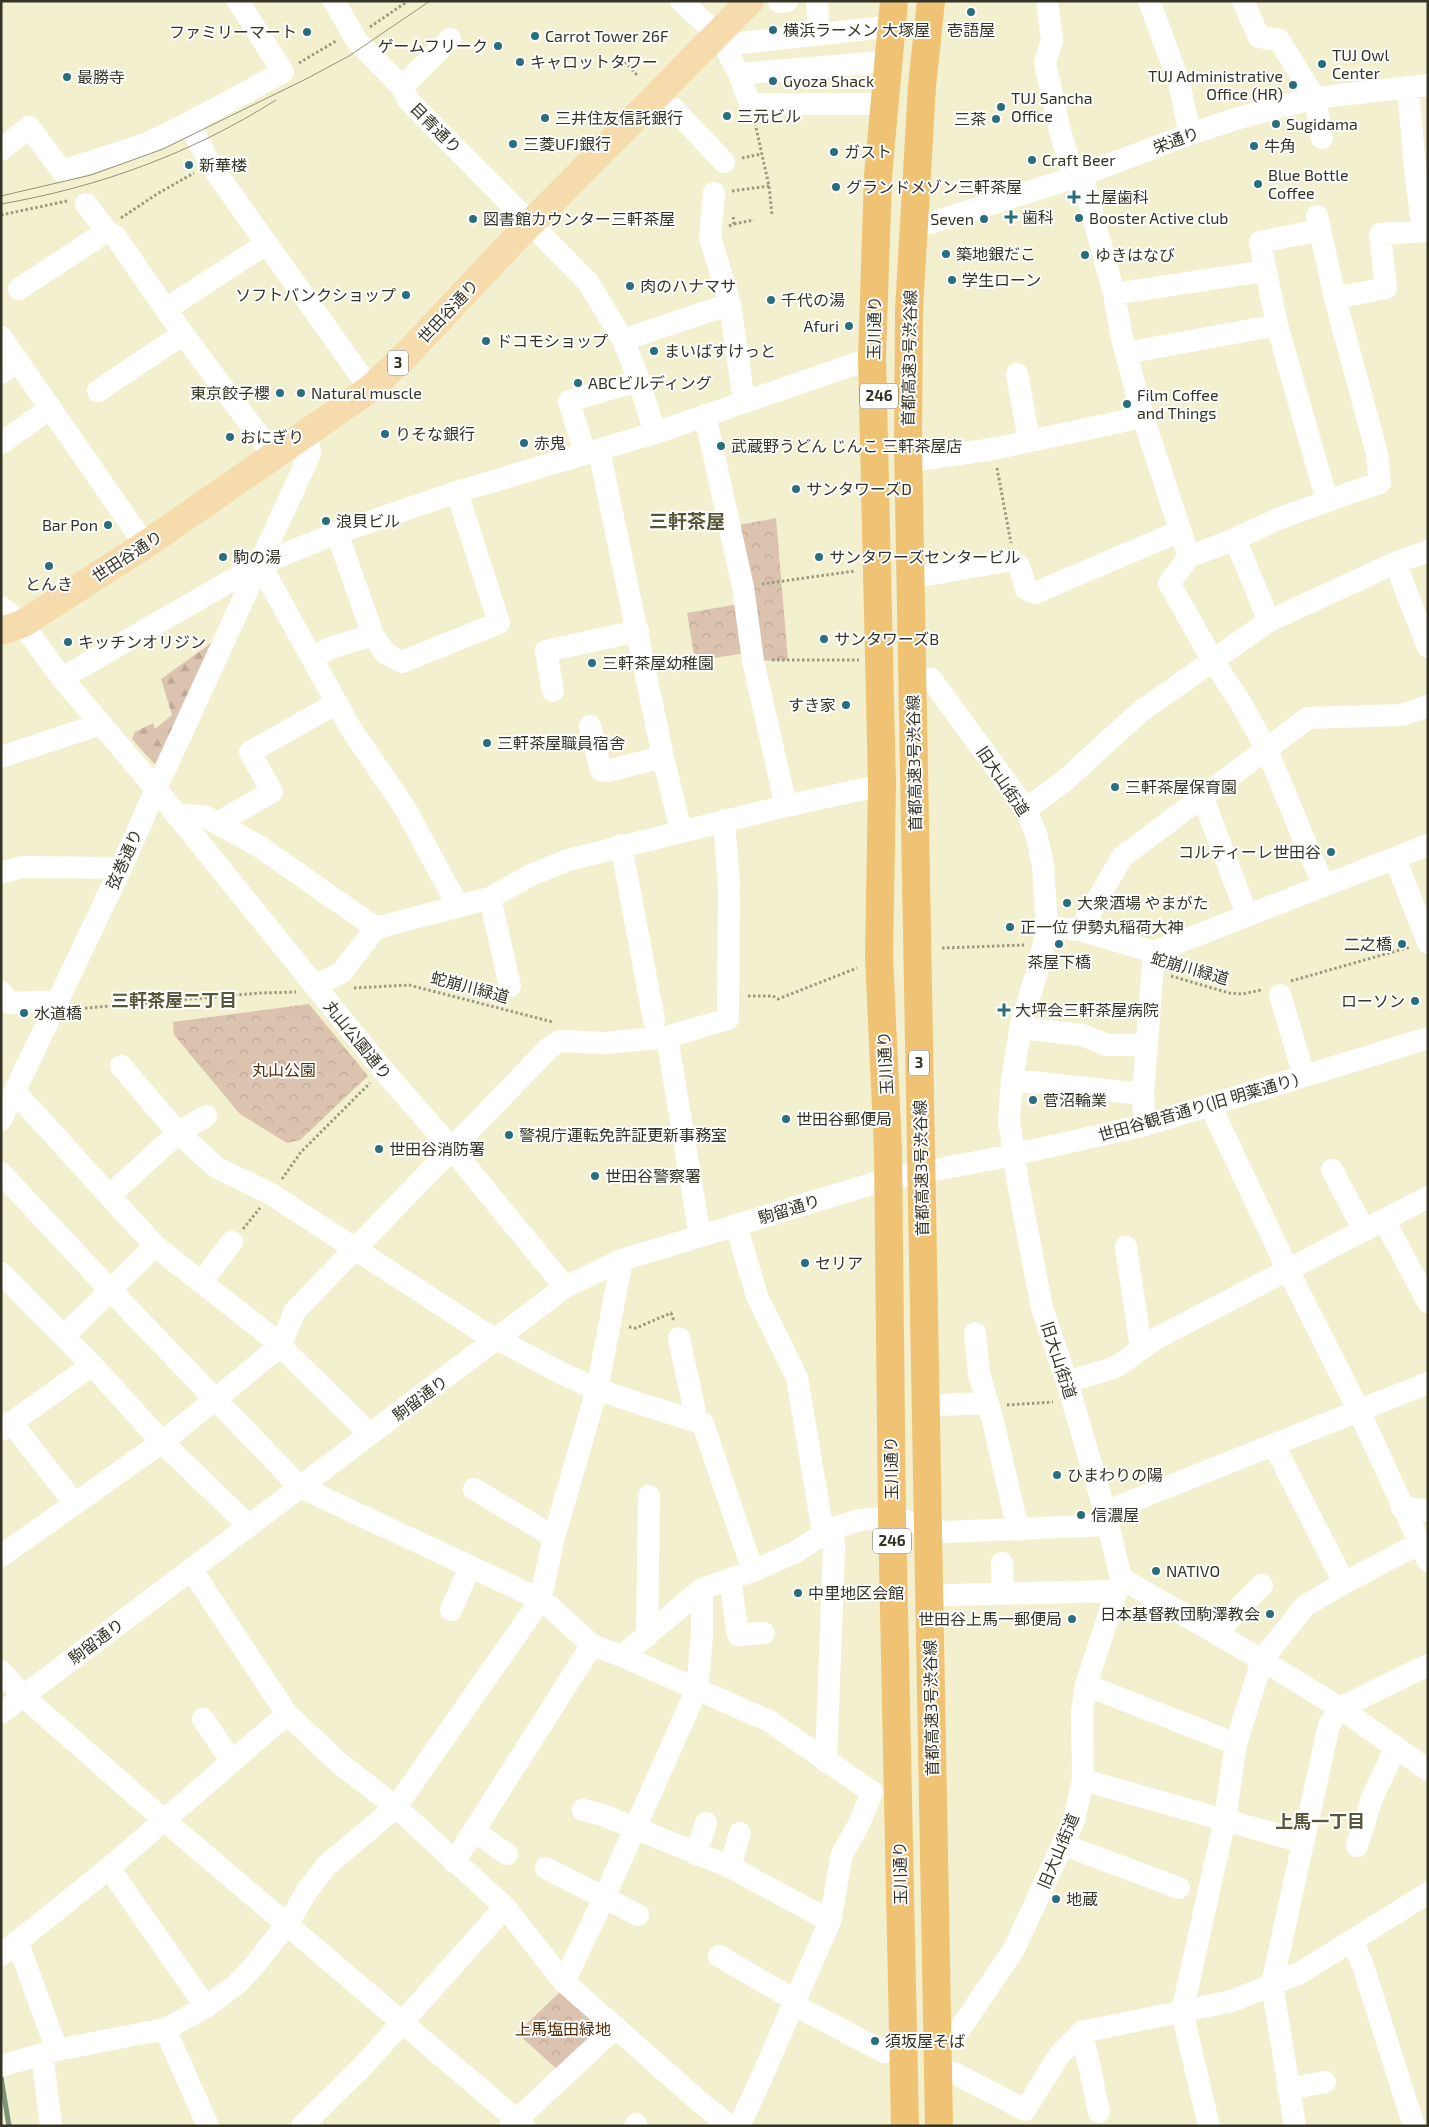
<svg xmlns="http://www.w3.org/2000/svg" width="1429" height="2127" font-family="'Exo 2','Noto Sans JP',sans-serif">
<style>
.forest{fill:url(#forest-firs)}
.park{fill:url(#park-crowns)}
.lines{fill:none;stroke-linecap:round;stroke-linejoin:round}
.stream{stroke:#7c957a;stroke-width:5}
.path{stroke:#9c9a82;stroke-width:3;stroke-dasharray:2.5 2.5;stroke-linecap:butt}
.minor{stroke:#fff;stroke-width:22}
.major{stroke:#f6dbac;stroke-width:28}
.highway{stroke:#f0c374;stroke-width:28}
.tram{stroke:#93917a;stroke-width:1}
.poi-dot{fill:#296e7d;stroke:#fff;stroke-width:2}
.labels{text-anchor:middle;stroke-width:4;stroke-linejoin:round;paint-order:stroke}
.shield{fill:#fff;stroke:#727168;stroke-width:1}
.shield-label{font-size:15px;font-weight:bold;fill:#353427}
.poi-label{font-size:16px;fill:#353427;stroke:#fff;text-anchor:start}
.street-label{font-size:16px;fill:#353427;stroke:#fff}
.park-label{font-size:16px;fill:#522c07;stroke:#fff}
.neighbourhood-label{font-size:18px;font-weight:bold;fill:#585639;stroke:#fff}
.quarter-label{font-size:19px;font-weight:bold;fill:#585639;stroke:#fff}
</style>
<defs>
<pattern id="forest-firs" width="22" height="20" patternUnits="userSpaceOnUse" patternTransform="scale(1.25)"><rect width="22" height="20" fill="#dcc3b0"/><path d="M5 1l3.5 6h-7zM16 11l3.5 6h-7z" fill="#bda897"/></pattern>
<pattern id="park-crowns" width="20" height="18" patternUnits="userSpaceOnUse" patternTransform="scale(1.25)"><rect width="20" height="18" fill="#dcc3b0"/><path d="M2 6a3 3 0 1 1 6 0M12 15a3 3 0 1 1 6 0" fill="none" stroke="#bda897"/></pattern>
</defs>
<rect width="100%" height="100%" fill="#f3f0cf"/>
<path class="forest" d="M 221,636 L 159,769 L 132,739 L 135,732 L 153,723 L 155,729 L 172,715 L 161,679 Z"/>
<path class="park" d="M 776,518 L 788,660 L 753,661 L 752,652 L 695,661 L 687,613 L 744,603 L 734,526 Z
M 309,1004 L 368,1076 L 300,1140 L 287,1143 L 240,1114 L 174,1035 L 173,1022 Z
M 565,1987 L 609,2027 L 560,2072 L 517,2033 Z"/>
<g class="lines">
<path class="stream" d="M 1,2077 L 9,2126"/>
<path class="path" d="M 370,27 L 408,1
M 625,62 L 637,75
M 299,63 L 336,41
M 755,123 L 769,186 L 772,215
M 742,158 L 762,154
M 732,191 L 769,186
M 1,215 L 67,201
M 121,218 L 157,194 L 194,173
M 734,224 L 754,220
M 729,226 L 734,224 L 733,216
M 997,468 L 1011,543
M 762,584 L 855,571
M 772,660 L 859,660
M 942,948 L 1024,945
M 1171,976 L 1229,993 L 1242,994 L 1261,990
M 1291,981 L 1410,947
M 354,988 L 409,985 L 553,1022
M 748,996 L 773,996 L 778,999 L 857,968
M 75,1009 L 260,993 L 296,992
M 282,1179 L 301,1152 L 370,1083
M 243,1229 L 260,1208
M 629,1327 L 636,1328 L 671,1313 L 674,1321
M 1007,1405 L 1053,1402"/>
<path class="minor" d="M 238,1 L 283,72 L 189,123 L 210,164 L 370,389
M 334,1 L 357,41 L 402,87 L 408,100 L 588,282 L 623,340 L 636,372 L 655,433
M 681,1 L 717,34
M 1047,1 L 1052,40 L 1045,63 L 1060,131 L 1074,178
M 1149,1 L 1179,82 L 1190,134
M 1243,1 L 1259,37 L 1279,40 L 1315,98 L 1322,138
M 779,2 L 787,1
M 815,35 L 818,19 L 817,1
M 740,43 L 886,27
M 728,53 L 739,74 L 750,104 L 879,104
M 739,74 L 883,62
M 402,87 L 450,39
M 1408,87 L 1415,168 L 1423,231
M 674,109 L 724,162
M 1,150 L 29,127 L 62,171 L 146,144 L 189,123
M 1082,175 L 1114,294 L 1123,343 L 1143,417 L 1189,557
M 714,193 L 710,237 L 730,304 L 744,401
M 86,204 L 107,231 L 115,236 L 183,334 L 274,456
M 1317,216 L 1335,298
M 931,223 L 1082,175 L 1190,134 L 1242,117 L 1315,98 L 1428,85
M 1320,230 L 1260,242 L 1277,325 L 1327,501
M 19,289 L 107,231
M 1114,294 L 1265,271
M 166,309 L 266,244
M 1,337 L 145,545
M 623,340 L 730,304
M 1126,353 L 1277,325
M 1,373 L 18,361
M 1017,374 L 1029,440
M 98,391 L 183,334
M 705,415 L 743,587 L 753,661 L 786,806
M 1,443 L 51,408
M 599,450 L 663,757 L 681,831
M 585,454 L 569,401 L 638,381
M 925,459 L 993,449 L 1143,417
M 337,533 L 373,635 L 386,654 L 402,662 L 499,623 L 457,492
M 1235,539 L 1269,621
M 1395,563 L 1428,647
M 260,564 L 351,729 L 405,808 L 458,906
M 927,575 L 1012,560 L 1019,566 L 1026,589 L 1035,593 L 1180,531
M 1,607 L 22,624 L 62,678 L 156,789 L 383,1070 L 452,1149 L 565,1287
M 312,657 L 333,647 L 373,635
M 62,678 L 260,564 L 337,533 L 457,492 L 655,433 L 872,358
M 931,679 L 1026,809 L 1037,837 L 1043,866 L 1047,927 L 1040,962 L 1021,1025 L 1012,1080 L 1009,1120 L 1018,1183 L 1042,1308 L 1067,1382 L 1105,1512 L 1121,1578 L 1086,1685 L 1082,1712 L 1083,1780 L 1074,1820 L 1014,1949 L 954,2038
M 553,691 L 546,651 L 638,631
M 590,726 L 601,770 L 607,771 L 663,757
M 1,757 L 101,724
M 1203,798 L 1247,915
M 1026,809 L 1063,782 L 1140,712 L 1269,621 L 1395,563 L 1428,551
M 176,815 L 204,816 L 257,845 L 376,928
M 217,823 L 272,792 L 250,752 L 337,703
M 621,845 L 654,1020
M 1395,858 L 1428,943
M 1,873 L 22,867 L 121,868
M 1323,885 L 1267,750 L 1239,700 L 1213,661 L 1169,583 L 1189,557 L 1235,539 L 1278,519 L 1355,491 L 1380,483 L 1377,454 L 1335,298 L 1386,288 L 1380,234 L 1428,231
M 490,898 L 510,986
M 1047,927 L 1080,930 L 1154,952 L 1428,845
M 1080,930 L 1122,857 L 1308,718 L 1402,715 L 1428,706
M 315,986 L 342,972 L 376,928 L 490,898 L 531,875 L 568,860 L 786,806 L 882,785
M 1,992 L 10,1003 L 57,1001
M 1280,995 L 1304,1076
M 1021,1028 L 1082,1035 L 1107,1045 L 1147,1045
M 667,1037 L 700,1236
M 121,1066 L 178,1133 L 216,1167 L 271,1194 L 481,1331 C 520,1349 557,1374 597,1389 C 632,1402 668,1412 703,1424 L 753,1571
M 1012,1080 L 1143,1094
M 15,1092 L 155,1246 L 270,1336 L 370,1434
M 1210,1105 L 1288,1270 L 1359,1411 L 1428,1561
M 1,1120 L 121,868 L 156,789 L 309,456 L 310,452 L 306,434
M 1145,1125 L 1143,1094 L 1154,952
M 1332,1170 L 1364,1230
M 1,1173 L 110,1290 L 300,1487 L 531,1595 L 549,1606 L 592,1645 L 622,1656 L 769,1721 L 872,1792 L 858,1826 L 842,1854 L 830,1921 L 760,2081 L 739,2126
M 110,1195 L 178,1133 L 206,1116
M 1384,1220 L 1428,1302
M 736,1225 L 757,1296 L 797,1378 L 823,1532
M 1126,1247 L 1141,1349
M 1,1273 L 92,1365 L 162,1442 L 249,1526
M 201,1283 L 232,1242
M 975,1333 L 979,1374 L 993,1421 L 1018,1530
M 64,1336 L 155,1246
M 679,1338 L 697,1422
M 1067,1382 L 1116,1367 L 1155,1339 L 1428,1197
M 942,1405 L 987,1403
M 11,1422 L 75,1504
M 1,1430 L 92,1365
M 1274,1445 L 1344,1583
M 474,1489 L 554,1537
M 1401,1506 L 1428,1511
M 1105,1512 L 1428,1383
M 1,1556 L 162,1442 L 216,1399 L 280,1346 L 295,1311 L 549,1048 L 560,1041 L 605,1043 L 667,1037 L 728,1019 L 729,886 L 724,820
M 1002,1563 L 1003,1594
M 191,1569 L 287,1714 L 339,1763 L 396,1807 L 505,1907 L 564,1982 L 701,2103 L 730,2126
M 1121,1578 L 1262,1660 L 1340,1708 L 1428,1770
M 730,1579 L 738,1635 L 764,1633
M 947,1595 L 1117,1591
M 451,1610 L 470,1567
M 1218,1634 L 1237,1610 L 1262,1585
M 647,1636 L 649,1496
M 622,1656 L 702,1589 L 753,1571 L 794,1553 L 833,1528 L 860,1520 L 892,1517 L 946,1532 L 1108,1525
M 1,1671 L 23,1696 L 164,1820 L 524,2126
M 1086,1685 L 1236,1744
M 1,1713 L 565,1287 L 622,1260 L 888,1179 L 1013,1155 L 1145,1125 L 1428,1038
M 203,1719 L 232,1762
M 826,1762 L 834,1548 L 833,1528
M 1083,1780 L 1303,1842
M 583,1810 L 603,1815 L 730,1867 L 830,1921
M 474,1831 L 507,1854
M 1064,1845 L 1179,1888
M 1357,1846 L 1372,1798 L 1396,1747
M 696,1854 L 706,1823
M 454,1862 L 592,1645
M 730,1867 L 740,1833
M 109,1868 L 206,2007
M 546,1868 L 638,1915
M 17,1941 L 57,2050
M 1353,1941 L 1363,1966 L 1414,2126
M 1,1955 L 109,1868 L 287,1714
M 719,1956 L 796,2001 L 800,2008 L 884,2052
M 564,1982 L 604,1898 L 697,1689 L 702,1637 L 702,1589
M 165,2029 L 208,2126
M 1082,2032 L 1099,2112
M 42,2054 L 51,2126
M 1,2066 L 57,2050 L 165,2029 L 206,2007 L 237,1984 L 253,1967 L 288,1923 L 307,1891 L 327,1865 L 396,1807 L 540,1601 L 554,1537 L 597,1389 L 622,1260
M 954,2073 L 1025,2110 L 1060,2054 L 1082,2032 L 1232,2001 L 1300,1973 L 1428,1893
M 1288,2089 L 1325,2082
M 302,2126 L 364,2065 L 505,1907
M 510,2126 L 616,2027
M 635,2126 L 636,2124
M 1209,2126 L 1182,2012 L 1225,1819 L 1236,1744 L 1262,1660 L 1305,1606 L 1344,1583 L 1420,1543
M 1295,2126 L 1272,1984 L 1329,1725 L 1340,1708 L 1428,1665"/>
<path class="major" d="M 1,631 L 22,624 L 145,545 L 370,389 L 406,355 L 515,239 L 750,1"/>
<path class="highway" d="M 894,1 L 878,176 L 872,358 L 882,785 L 879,956 L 888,1151 L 892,1517 L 905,2126
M 931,1 L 922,86 L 909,310 L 908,445 L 939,2126"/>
<path class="tram" d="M 1,196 L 91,175 L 163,149 L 306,79 L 349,56 L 430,1
M 1,204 C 100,187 192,153 276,100"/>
</g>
<g class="poi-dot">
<circle cx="971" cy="12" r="5"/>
<circle cx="773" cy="30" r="5"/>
<circle cx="307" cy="32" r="5"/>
<circle cx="535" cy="36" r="5"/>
<circle cx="498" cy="46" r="5"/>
<circle cx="520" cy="62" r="5"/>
<circle cx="1322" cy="64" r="5"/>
<circle cx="67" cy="77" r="5"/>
<circle cx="773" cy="81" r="5"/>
<circle cx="1293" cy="85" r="5"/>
<circle cx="1001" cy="107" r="5"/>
<circle cx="727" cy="116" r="5"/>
<circle cx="545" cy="118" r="5"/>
<circle cx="996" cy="119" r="5"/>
<circle cx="1276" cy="124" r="5"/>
<circle cx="513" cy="144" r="5"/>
<circle cx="1254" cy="146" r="5"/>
<circle cx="834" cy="152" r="5"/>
<circle cx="1032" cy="160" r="5"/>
<circle cx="189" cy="165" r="5"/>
<circle cx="1258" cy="184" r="5"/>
<circle cx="836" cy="187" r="5"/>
<path d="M1071.5 189.5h5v5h5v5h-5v5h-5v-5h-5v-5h5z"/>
<path d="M1008.5 209.5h5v5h5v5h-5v5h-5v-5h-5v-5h5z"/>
<circle cx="1079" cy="218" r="5"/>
<circle cx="473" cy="219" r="5"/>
<circle cx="984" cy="219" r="5"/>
<circle cx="946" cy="254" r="5"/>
<circle cx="1085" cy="255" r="5"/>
<circle cx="952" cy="280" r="5"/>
<circle cx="630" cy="286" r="5"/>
<circle cx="406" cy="295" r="5"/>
<circle cx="771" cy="300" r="5"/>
<circle cx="849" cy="326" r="5"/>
<circle cx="486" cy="341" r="5"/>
<circle cx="654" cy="351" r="5"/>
<circle cx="578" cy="383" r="5"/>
<circle cx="280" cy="393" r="5"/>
<circle cx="301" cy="393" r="5"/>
<circle cx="1127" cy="404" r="5"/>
<circle cx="385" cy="434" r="5"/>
<circle cx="230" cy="437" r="5"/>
<circle cx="524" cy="443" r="5"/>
<circle cx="721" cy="446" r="5"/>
<circle cx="796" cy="489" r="5"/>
<circle cx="326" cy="521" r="5"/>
<circle cx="108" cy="525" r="5"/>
<circle cx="223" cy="557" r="5"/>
<circle cx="819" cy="557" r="5"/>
<circle cx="49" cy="566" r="5"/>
<circle cx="824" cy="639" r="5"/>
<circle cx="68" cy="642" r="5"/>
<circle cx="592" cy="663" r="5"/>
<circle cx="846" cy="705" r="5"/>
<circle cx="487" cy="743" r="5"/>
<circle cx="1115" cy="787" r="5"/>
<circle cx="1331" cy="852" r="5"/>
<circle cx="1067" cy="903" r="5"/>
<circle cx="1010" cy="927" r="5"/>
<circle cx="1059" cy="944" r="5"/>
<circle cx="1402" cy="944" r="5"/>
<circle cx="1415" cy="1001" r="5"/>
<path d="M1001.5 1002.5h5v5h5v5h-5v5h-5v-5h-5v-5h5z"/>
<circle cx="24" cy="1013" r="5"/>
<circle cx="1033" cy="1100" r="5"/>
<circle cx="786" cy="1119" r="5"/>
<circle cx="509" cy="1135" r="5"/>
<circle cx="379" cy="1149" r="5"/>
<circle cx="595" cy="1176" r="5"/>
<circle cx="805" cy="1263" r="5"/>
<circle cx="1057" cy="1475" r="5"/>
<circle cx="1081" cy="1515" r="5"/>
<circle cx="1156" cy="1571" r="5"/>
<circle cx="798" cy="1593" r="5"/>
<circle cx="1270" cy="1614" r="5"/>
<circle cx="1072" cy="1619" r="5"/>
<circle cx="1056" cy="1899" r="5"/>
<circle cx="875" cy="2041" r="5"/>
</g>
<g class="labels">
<g class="shield">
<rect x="388" y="350.5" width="20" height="25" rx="4"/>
<rect x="860" y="383.5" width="38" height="25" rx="4"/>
<rect x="909" y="1050.5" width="20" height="25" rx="4"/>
<rect x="873" y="1528.5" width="38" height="25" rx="4"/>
</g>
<g class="shield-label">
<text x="398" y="368">3</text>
<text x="879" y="401">246</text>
<text x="919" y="1068">3</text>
<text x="892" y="1546">246</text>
</g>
<g class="poi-label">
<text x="783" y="36">横浜ラーメン 大塚屋</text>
<text x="971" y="36" text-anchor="middle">壱語屋</text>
<text x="297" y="38" text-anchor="end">ファミリーマート</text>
<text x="545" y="42">Carrot Tower 26F</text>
<text x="488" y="52" text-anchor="end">ゲームフリーク</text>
<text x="1332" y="61">TUJ Owl<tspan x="1332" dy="18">Center</tspan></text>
<text x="530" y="68">キャロットタワー</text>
<text x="1283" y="82" text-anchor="end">TUJ Administrative<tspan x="1283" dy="18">Office (HR)</tspan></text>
<text x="77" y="83">最勝寺</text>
<text x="783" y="87">Gyoza Shack</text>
<text x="1011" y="104">TUJ Sancha<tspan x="1011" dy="18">Office</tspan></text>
<text x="737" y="122">三元ビル</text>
<text x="555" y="124">三井住友信託銀行</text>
<text x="986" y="125" text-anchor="end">三茶</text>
<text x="1286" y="130">Sugidama</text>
<text x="523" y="150">三菱UFJ銀行</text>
<text x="1264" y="152">牛角</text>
<text x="844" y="158">ガスト</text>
<text x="1042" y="166">Craft Beer</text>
<text x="199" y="171">新華楼</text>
<text x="1268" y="181">Blue Bottle<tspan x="1268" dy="18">Coffee</tspan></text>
<text x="846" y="193">グランドメゾン三軒茶屋</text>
<text x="1085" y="203">土屋歯科</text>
<text x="1022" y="223">歯科</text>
<text x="1089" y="224">Booster Active club</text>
<text x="483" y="225">図書館カウンター三軒茶屋</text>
<text x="974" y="225" text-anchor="end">Seven</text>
<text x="956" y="260">築地銀だこ</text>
<text x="1095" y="261">ゆきはなび</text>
<text x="962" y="286">学生ローン</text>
<text x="640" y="292">肉のハナマサ</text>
<text x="396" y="301" text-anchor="end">ソフトバンクショップ</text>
<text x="781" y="306">千代の湯</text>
<text x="839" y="332" text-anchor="end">Afuri</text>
<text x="496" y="347">ドコモショップ</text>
<text x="664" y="357">まいばすけっと</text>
<text x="588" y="389">ABCビルディング</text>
<text x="270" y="399" text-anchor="end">東京餃子櫻</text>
<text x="311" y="399">Natural muscle</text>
<text x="1137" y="401">Film Coffee<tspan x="1137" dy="18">and Things</tspan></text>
<text x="395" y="440">りそな銀行</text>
<text x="240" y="443">おにぎり</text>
<text x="534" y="449">赤鬼</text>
<text x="731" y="452">武蔵野うどん じんこ 三軒茶屋店</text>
<text x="806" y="495">サンタワーズD</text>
<text x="336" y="527">浪貝ビル</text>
<text x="98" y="531" text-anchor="end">Bar Pon</text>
<text x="233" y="563">駒の湯</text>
<text x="829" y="563">サンタワーズセンタービル</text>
<text x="49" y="590" text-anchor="middle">とんき</text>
<text x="834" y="645">サンタワーズB</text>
<text x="78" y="648">キッチンオリジン</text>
<text x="602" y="669">三軒茶屋幼稚園</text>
<text x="836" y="711" text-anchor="end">すき家</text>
<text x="497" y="749">三軒茶屋職員宿舎</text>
<text x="1125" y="793">三軒茶屋保育園</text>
<text x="1321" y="858" text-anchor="end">コルティーレ世田谷</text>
<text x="1077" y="909">大衆酒場 やまがた</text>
<text x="1020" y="933">正一位 伊勢丸稲荷大神</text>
<text x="1392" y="950" text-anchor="end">二之橋</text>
<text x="1059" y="968" text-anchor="middle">茶屋下橋</text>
<text x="1405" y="1007" text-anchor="end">ローソン</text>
<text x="1015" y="1016">大坪会三軒茶屋病院</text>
<text x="34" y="1019">水道橋</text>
<text x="1043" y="1106">菅沼輪業</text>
<text x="796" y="1125">世田谷郵便局</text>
<text x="519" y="1141">警視庁運転免許証更新事務室</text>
<text x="389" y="1155">世田谷消防署</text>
<text x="605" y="1182">世田谷警察署</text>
<text x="815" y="1269">セリア</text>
<text x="1067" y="1481">ひまわりの陽</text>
<text x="1091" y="1521">信濃屋</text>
<text x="1166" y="1577">NATIVO</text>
<text x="808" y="1599">中里地区会館</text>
<text x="1260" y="1620" text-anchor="end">日本基督教団駒澤教会</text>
<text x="1062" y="1625" text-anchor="end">世田谷上馬一郵便局</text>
<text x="1066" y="1905">地蔵</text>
<text x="885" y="2047">須坂屋そば</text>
</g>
<g class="street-label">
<text transform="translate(436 128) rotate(45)" y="6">目青通り</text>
<text transform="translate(1176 140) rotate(-20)" y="6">栄通り</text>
<text transform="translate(448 311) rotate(-47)" y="6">世田谷通り</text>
<text transform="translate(874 328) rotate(-89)" y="6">玉川通り</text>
<text transform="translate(909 358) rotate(-89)" y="6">首都高速3号渋谷線</text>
<text transform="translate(127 556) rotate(-33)" y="6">世田谷通り</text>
<text transform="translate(914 763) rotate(-91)" y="6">首都高速3号渋谷線</text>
<text transform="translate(1003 781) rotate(56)" y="6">旧大山街道</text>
<text transform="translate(124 859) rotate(-66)" y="6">弦巻通り</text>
<text transform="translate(1190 968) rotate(16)" y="6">蛇崩川緑道</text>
<text transform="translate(470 987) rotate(15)" y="6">蛇崩川緑道</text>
<text transform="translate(358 1040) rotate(51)" y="6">丸山公園通り</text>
<text transform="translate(885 1063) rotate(-93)" y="6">玉川通り</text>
<text transform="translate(1198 1107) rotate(-16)" y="6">世田谷観音通り(旧 明薬通り)</text>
<text transform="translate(921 1168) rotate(-91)" y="6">首都高速3号渋谷線</text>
<text transform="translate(789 1209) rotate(-17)" y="6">駒留通り</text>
<text transform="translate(1059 1360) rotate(72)" y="6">旧大山街道</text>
<text transform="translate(420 1398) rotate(-37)" y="6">駒留通り</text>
<text transform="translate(891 1468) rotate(-91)" y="6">玉川通り</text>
<text transform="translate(96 1641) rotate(-37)" y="6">駒留通り</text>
<text transform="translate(931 1708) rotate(-91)" y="6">首都高速3号渋谷線</text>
<text transform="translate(1058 1851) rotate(-67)" y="6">旧大山街道</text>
<text transform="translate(900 1873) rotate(-91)" y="6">玉川通り</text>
</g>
<g class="park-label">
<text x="284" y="1076">丸山公園</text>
<text x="563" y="2035">上馬塩田緑地</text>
</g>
<g class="neighbourhood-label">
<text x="174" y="1007">三軒茶屋二丁目</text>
<text x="1320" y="1828">上馬一丁目</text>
</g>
<g class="quarter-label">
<text x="687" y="528">三軒茶屋</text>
</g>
</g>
<rect width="1429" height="2127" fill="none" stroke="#353427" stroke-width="5"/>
</svg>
